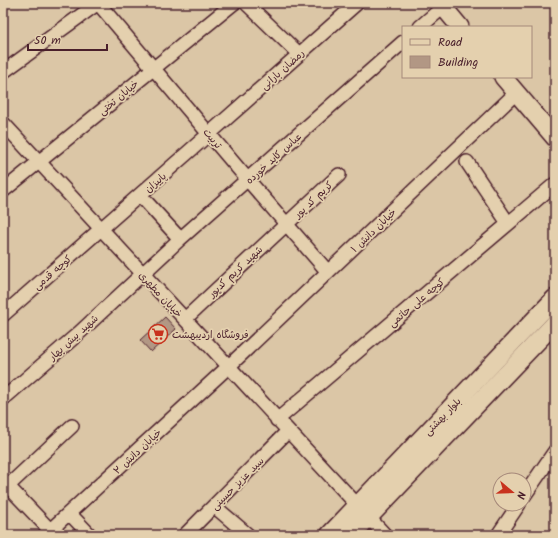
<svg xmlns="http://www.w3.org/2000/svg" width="558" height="538" font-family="Kalam,'Playpen Sans Arabic',sans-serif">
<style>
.building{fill:#b29784;stroke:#4a1f2b}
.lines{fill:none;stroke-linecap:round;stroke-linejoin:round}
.minor-casing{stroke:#4a1f2b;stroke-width:16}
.major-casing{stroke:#4a1f2b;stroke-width:20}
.minor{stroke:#e4d0ae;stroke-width:13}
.major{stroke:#e4d0ae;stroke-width:17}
.labels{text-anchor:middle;stroke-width:3.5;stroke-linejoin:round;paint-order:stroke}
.street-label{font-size:10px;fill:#4a1f2b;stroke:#e4d0ae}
.poi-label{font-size:10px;fill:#4a1f2b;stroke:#e4d0ae;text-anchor:start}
</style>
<rect width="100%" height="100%" fill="#dbc6a6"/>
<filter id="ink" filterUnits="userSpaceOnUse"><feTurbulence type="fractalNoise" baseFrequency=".025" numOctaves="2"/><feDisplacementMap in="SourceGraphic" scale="8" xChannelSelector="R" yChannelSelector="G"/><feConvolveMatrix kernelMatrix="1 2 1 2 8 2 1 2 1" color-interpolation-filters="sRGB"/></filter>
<g filter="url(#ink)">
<path class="building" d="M 165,317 L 176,329 L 151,352 L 140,340 Z"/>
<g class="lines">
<defs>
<path id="minor" d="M 98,3 L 248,180 L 328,272
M 246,3 L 299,54
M 420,27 L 443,7
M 3,72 L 98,3
M 3,123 L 385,535
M 467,162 L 508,223
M 3,191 L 234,3
M 140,195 L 180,239
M 3,315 L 209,134 L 356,4
M 185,319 L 339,175
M 3,399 L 79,333 L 180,239 L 403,42
M 277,420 L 555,184
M 3,481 L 50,530
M 8,486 L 72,426
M 524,496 L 555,451
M 214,506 L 248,535
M 69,513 L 90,535
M 45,535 L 228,367 L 516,93
M 185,535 L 288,431
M 498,535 L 519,504"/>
<path id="major" d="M 440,3 L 460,27
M 503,77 L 555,138
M 329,535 L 555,298
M 352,535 L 555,323"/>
</defs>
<use href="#minor" class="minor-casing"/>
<use href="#major" class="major-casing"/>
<use href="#minor" class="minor"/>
<use href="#major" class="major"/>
</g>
</g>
<defs>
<symbol id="supermarket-ring" viewBox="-11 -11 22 22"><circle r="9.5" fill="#e4d0ae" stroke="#c8321e" stroke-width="1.5"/><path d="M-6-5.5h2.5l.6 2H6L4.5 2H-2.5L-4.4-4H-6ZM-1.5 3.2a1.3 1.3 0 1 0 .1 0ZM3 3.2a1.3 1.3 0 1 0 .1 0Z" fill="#c8321e"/></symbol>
</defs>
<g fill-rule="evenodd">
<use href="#supermarket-ring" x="147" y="323" width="22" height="22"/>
</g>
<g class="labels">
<g class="street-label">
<text transform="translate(282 69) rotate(-42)" y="4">رمضان بارانی</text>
<text transform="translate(118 97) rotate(-40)" y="4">خیابان تختی</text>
<text transform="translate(213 138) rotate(50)" y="4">تربیت</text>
<text transform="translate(273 158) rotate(-42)" y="4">عباس کاید خورده</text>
<text transform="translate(155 182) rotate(-41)" y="4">پاییزان</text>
<text transform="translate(313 199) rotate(-43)" y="4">کریم کد پور</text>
<text transform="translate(373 230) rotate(-44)" y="4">خیابان دانش ۱</text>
<text transform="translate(235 271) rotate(-43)" y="4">شهید کریم کدپور</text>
<text transform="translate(52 272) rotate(-41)" y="4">کوچه قدمی</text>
<text transform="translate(161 294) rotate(47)" y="4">خیابان مطهری</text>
<text transform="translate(416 302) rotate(-40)" y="4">کوچه علی حاتمی</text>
<text transform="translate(73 337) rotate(-42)" y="4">شهید بیش بهار</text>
<text transform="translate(442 416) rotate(-46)" y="4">بلوار بهشتی</text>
<text transform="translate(137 451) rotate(-43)" y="4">خیابان دانش ۲</text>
<text transform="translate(237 483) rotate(-45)" y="4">سید عزیز حسینی</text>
</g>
<g class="poi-label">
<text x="172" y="338">فروشگاه اردیبهشت</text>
</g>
</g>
<rect width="558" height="538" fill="none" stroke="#e4d0ae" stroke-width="16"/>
<rect x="8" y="8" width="542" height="522" fill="none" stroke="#4a1f2b" stroke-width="1.5" filter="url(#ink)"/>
<rect x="402" y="26" width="130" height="52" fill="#e4d0ae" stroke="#a6897a"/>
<rect x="410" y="39" width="20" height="6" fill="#e4d0ae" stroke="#a6897a"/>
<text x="438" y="46" font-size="12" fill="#4a1f2b">Road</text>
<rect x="410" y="56" width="20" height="12" fill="#b29784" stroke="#a6897a"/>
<text x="438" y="66" font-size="12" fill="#4a1f2b">Building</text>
<g transform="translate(512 492) rotate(109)"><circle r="19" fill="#e4d0ae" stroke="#a6897a"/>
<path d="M0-3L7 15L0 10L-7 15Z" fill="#c8321e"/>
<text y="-6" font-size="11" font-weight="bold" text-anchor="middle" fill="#4a1f2b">N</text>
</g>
<path d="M28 44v6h79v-6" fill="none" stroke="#4a1f2b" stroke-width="2"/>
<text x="34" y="44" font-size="12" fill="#4a1f2b" stroke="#e4d0ae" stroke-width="3" paint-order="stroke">50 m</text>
</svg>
